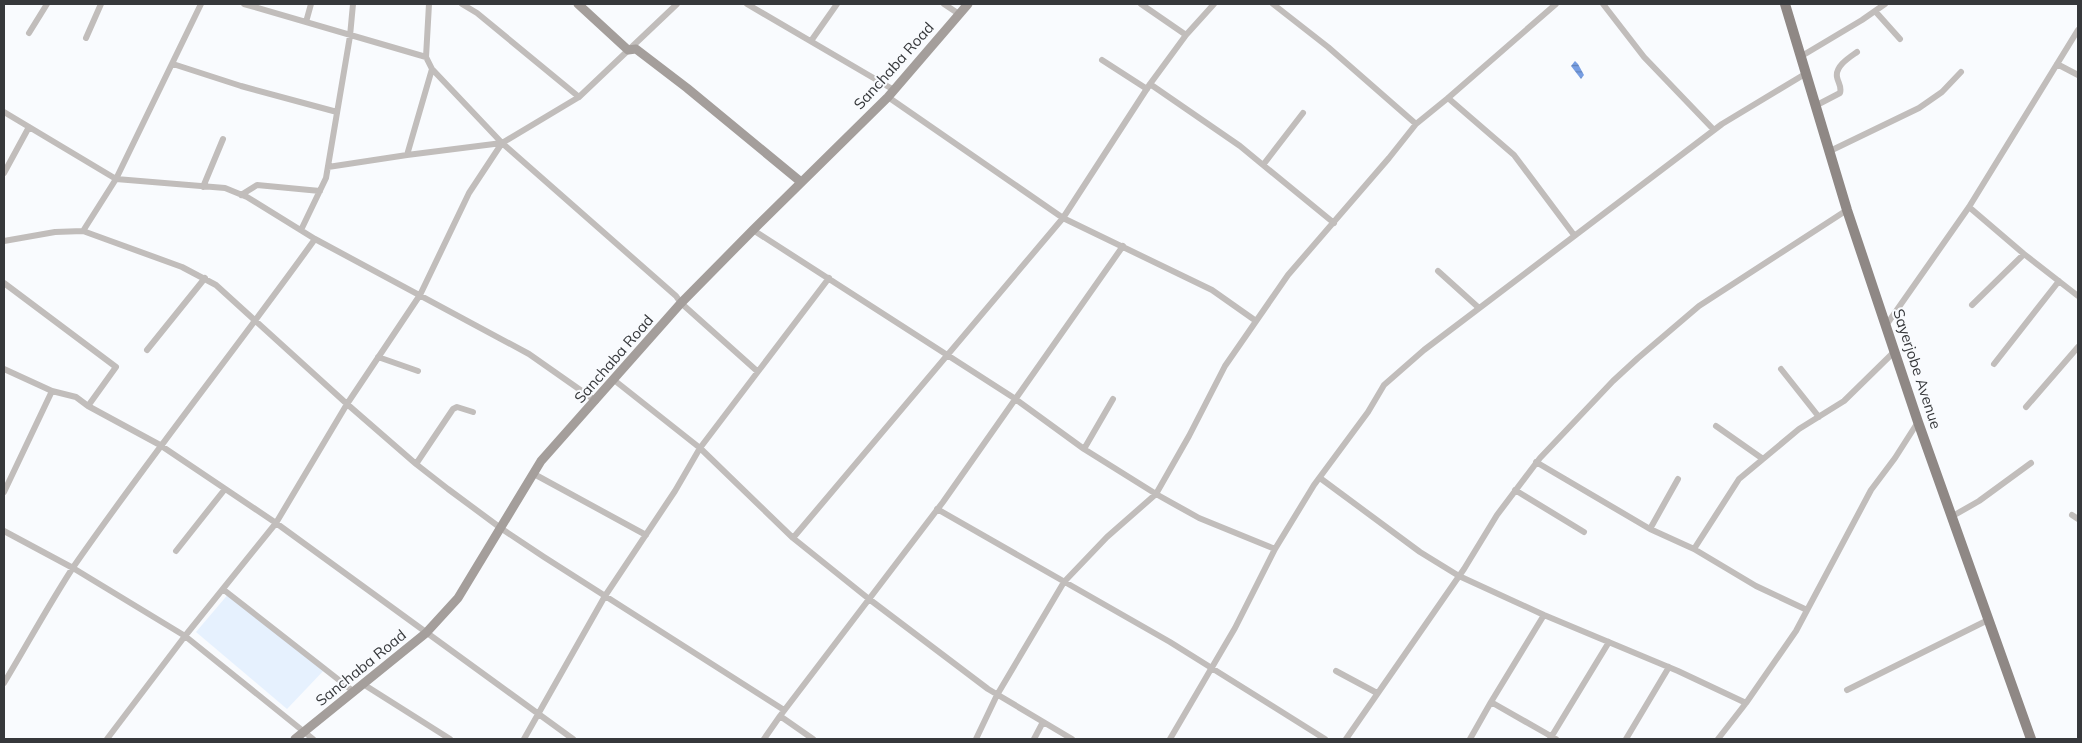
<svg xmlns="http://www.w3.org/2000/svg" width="2082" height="743" font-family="Mulish,sans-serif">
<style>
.built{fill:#e6f1fe}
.water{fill:url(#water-rules)}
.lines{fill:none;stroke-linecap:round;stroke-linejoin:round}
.street{stroke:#c1bdbb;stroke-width:6}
.secondary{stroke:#a49e9b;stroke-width:9}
.primary{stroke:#8f8885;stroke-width:10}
.labels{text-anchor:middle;stroke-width:4;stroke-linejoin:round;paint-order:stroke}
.street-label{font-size:15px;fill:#36383b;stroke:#f9fbfe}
</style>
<defs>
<pattern id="water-rules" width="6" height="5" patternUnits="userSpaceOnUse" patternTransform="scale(1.25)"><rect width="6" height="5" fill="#779ee3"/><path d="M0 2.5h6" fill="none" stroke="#6282b9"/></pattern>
</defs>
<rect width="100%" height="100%" fill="#f9fbfe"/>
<path class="built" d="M 230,592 L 327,667 L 287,709 L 196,632 Z"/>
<path class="water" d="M 1575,61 L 1578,64 L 1584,75 L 1581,79 L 1571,66 Z"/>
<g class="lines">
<path class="street" d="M 244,4 L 426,57
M 462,4 L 477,13 L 579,97
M 747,4 L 894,90
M 944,4 L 959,14
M 1141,4 L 1186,35
M 1273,4 L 1328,47 L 1416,124
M 1603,4 L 1644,57 L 1714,130
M 1875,11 L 1900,39
M 306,22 L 311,4
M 29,33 L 47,4
M 86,38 L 101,4
M 811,41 L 837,4
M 1800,57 L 1862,20 L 1885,4
M 1102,60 L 1147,89
M 173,64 L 241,86 L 337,112
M 2057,64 L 2078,75
M 432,69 L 502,143 L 676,296 L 681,303 L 757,371
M 1150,84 L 1240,146 L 1263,165
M 888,97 L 1063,218 L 1212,290 L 1256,321
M 1448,98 L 1514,155 L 1574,235
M 1815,106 L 1840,93 C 1842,86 1838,83 1837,77 C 1835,66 1850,57 1857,52
M 4,112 L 116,179 L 225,188 L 247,197 L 315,239 L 529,354 L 596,401
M 1303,113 L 1263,165 L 1334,223
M 1830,151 L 1919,108 L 1942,92 L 1961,72
M 407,155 L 432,69 L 426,57 L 429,4
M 328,167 L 407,155 L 502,143 L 579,97 L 677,4
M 4,173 L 29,127
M 203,187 L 223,139
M 241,195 L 257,185 L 320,191
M 1969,207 L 2024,254 L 2078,296
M 301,230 L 326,178 L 350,36 L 353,4
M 753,230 L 1014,398 L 1084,449 L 1156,494 L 1199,518 L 1275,549
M 83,231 L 116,179 L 201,4
M 4,241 L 55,232 L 83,231 L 182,267 L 216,285 L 347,404 L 416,464 L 448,489 L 502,529 L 544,557 L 784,710
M 1438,271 L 1479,308
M 4,283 L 116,367 L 88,406
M 1972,305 L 2024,254
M 1887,324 L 1969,207 L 2078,30
M 147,350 L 205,278
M 378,357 L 418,371
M 1994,364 L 2059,281
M 4,369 L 52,391 L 76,397 L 88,406 L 160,445 L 276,523 L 573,739
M 1781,369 L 1819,417
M 614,380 L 700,448 L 793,538 L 869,599 L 988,689 L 1072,739
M 2026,407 L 2078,347
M 1716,426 L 1763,459
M 1084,449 L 1113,399
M 1536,462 L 1650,529 L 1694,549 L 1756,586 L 1807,610
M 416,464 L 453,409 L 457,407 L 473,412
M 534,474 L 646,535
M 1320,478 L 1420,552 L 1459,576 L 1544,615 L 1678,671 L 1746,703
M 1515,490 L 1584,532
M 4,492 L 52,391
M 937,509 L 1170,642 L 1325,739
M 2072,515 L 2078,519
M 1951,517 L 1979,501 L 2031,463
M 1650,529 L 1678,479
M 4,531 L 73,568 L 185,636 L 313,739
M 793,538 L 1063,218 L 1150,84 L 1186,35 L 1214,4
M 1694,549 L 1739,479 L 1799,429 L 1844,401 L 1895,351
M 176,551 L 225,489
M 224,590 L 353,691
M 1336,671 L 1377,693
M 4,683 C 27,645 49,604 74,566 C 151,455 236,349 315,239
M 363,684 L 450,739
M 1847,690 L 1988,620
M 1491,702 L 1556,739
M 780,716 L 813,739
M 107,739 L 185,636 L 276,523 L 347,404 L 420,295 L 469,193 L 502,143
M 524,739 L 605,596 L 675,491 L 700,448 L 829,278
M 764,739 L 780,716 L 943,502 L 1123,246
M 976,739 L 997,695 L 1064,582 L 1107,537 L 1156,494 L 1189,436 L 1225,366 L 1288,275 L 1389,158 L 1416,124 L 1448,98 L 1556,4
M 1034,739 L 1043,722
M 1170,739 L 1235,628 L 1275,549 L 1314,485 L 1368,412 L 1384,385 L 1424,350 L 1722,124 L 1805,74
M 1346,739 L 1464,569 L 1497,515 L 1540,458 L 1613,381 L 1638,358 L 1699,306 L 1847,210
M 1470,739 L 1491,702 L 1544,615
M 1550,739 L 1609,642
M 1626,739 L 1669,667
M 1718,739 L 1746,703 L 1796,631 L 1871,490 L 1895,458 L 1918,422"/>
<path class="secondary" d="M 578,4 L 628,50 L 636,49 L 687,88 L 801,182
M 295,739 L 426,633 L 458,598 L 541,461 L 681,303 L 753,230 L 888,97 L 968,4"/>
<path class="primary" d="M 1785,4 L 1847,210 L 1918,422 L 2031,739"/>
</g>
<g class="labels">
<g class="street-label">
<text transform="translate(894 66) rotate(-48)" y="5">Sanchaba Road</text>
<text transform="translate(614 359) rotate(-49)" y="5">Sanchaba Road</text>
<text transform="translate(1917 369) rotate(72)" y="5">Sayerjobe Avenue</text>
<text transform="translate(361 668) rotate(-39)" y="5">Sanchaba Road</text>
</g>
</g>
<rect width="2082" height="743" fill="none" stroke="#36383b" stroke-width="10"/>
</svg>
